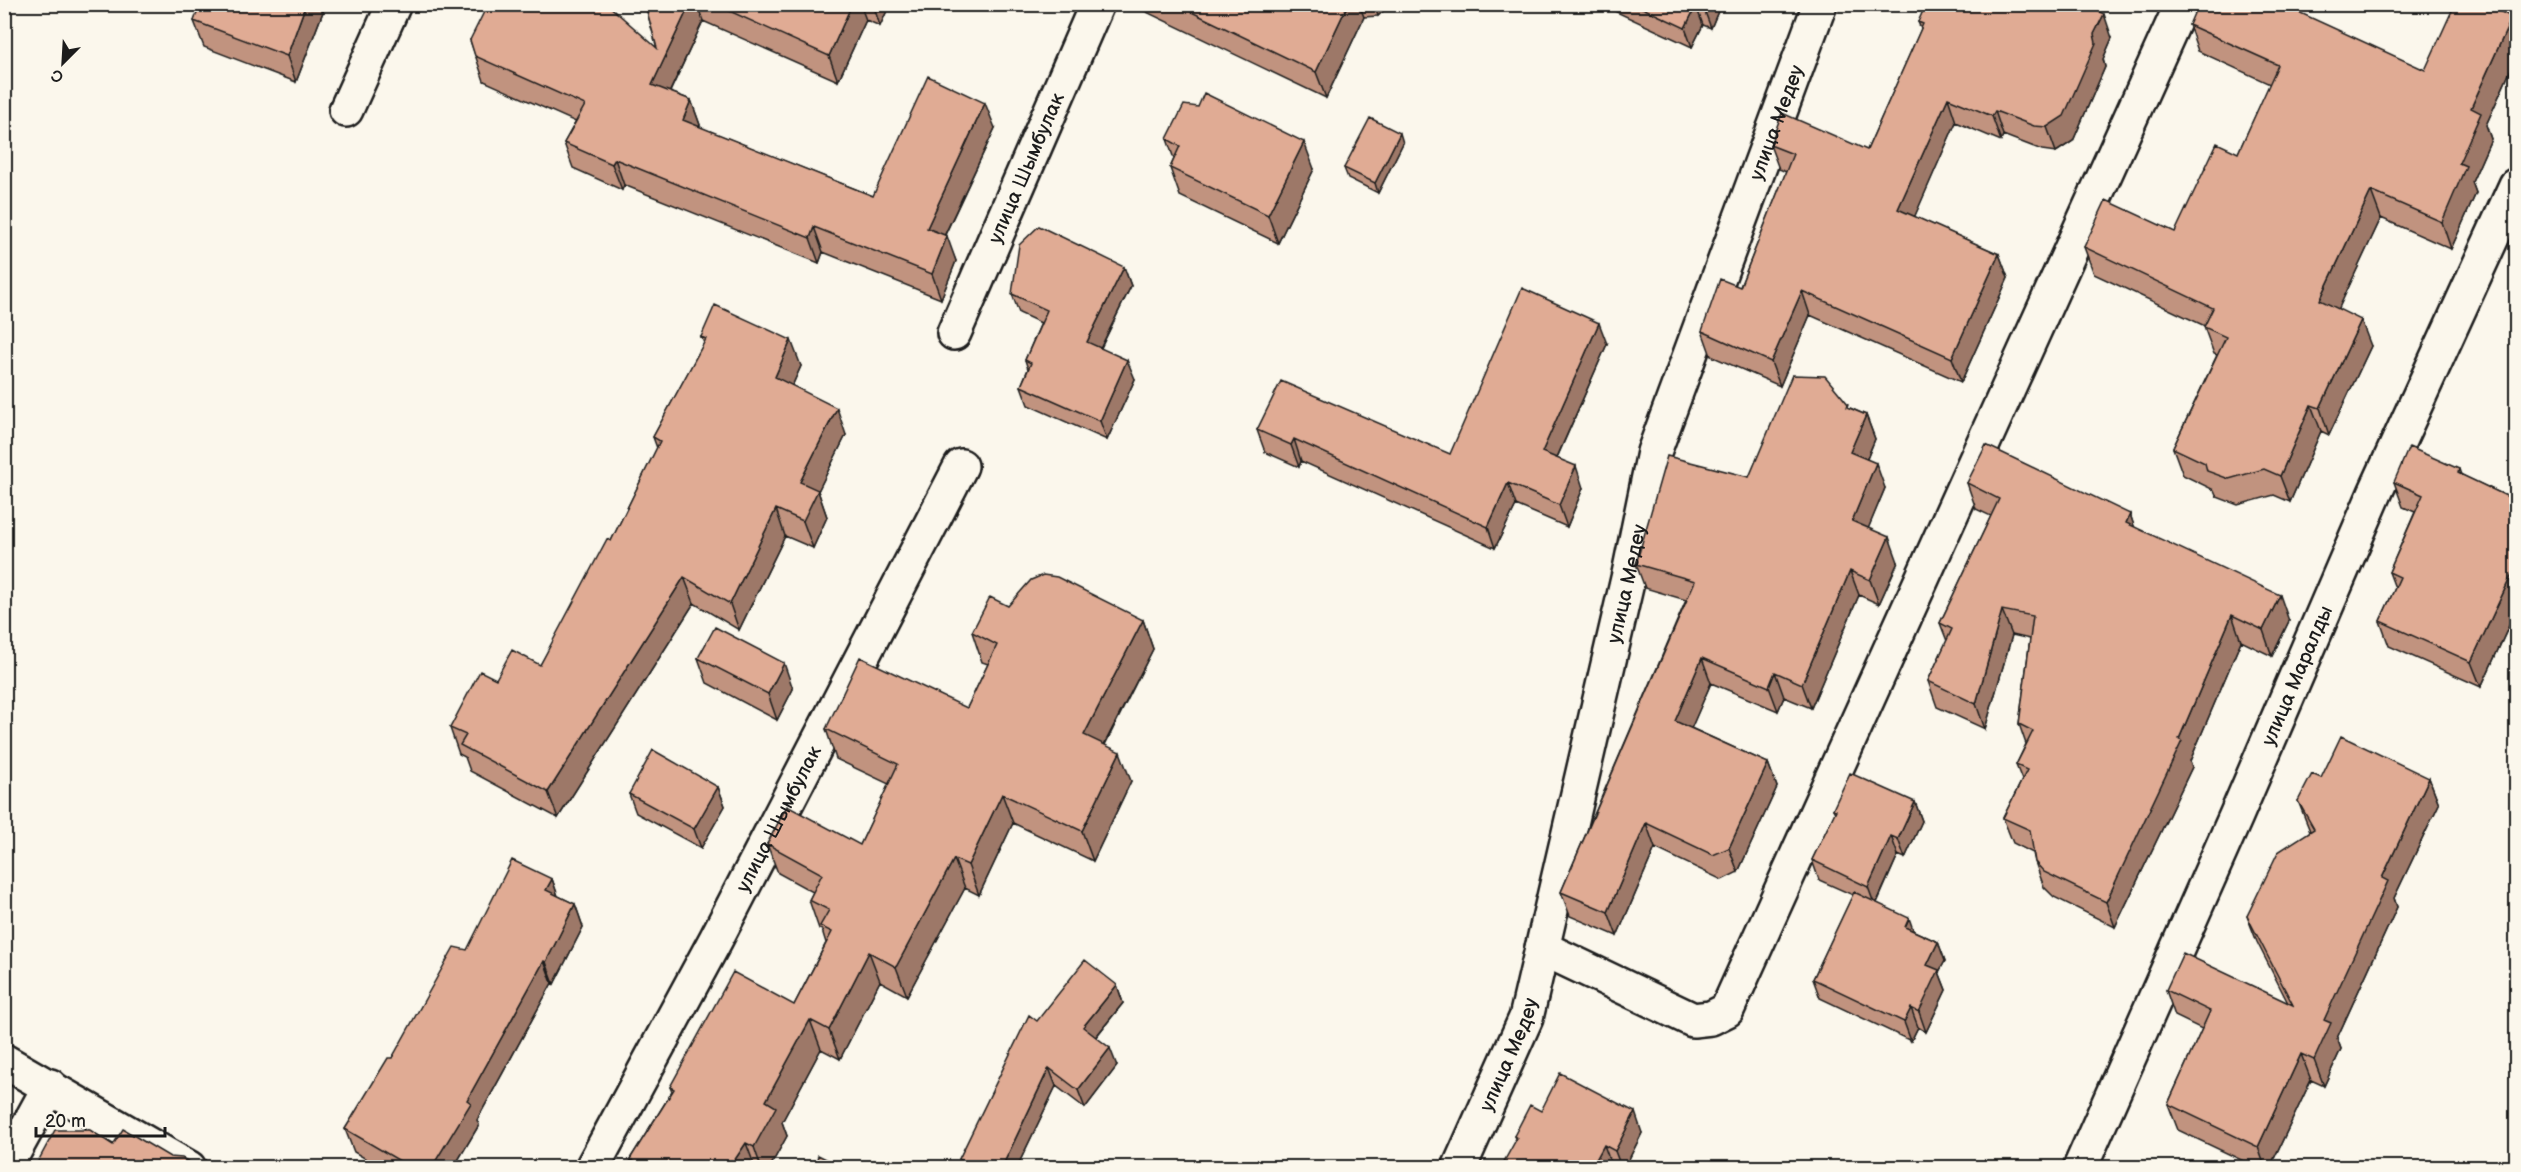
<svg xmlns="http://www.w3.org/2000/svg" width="2521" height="1172" font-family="'Balsamiq Sans',sans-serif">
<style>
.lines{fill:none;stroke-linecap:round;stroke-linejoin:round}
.minor-casing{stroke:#1c1c1c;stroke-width:38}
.minor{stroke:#fbf7ec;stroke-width:33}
.wall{fill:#c1937f;stroke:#1c1c1c;stroke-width:1.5}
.shaded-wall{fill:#9d7868;stroke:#1c1c1c;stroke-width:1.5}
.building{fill:#e0ab94;stroke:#1c1c1c;stroke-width:1.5}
.labels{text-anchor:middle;stroke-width:5;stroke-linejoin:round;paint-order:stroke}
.street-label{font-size:20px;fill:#1c1c1c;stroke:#fbf7ec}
</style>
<rect width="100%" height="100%" fill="#fbf7ec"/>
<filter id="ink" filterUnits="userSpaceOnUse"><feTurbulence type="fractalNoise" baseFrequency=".0167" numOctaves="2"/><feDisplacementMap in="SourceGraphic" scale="12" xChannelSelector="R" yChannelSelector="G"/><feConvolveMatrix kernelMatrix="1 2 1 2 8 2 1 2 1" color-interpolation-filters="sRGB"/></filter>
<g filter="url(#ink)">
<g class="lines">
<defs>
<g id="minor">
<path d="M 346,110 L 394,4"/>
<path id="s1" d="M 954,333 L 1097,4"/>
<path d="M 1542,948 L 1693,1020 L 1711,1018 L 1727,1010 L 2182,4"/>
<path d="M 4,1061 L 189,1168"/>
<path d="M 5,1168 L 50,1086"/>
<path id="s2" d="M 592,1168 L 716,939 L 961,466"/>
<path id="s3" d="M 1459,1168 L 1526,1018 L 1629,574 L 1654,452 L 1820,4"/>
<path id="s4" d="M 2080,1168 L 2236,816 L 2375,493 L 2516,185"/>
</g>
</defs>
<use href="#minor" class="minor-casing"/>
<use href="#minor" class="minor"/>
</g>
<path class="wall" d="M 326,4 L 296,82 L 204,47 L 194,21 Z
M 645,4 L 890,4 L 880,26 L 866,20 L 838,81 L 703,21 L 670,92 L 691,100 L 700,125 L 699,127 L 873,196 L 995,128 L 945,235 L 956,261 L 941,299 L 823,252 L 819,263 L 624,185 L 622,190 L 573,168 L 564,143 L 576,122 L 484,81 L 470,40 L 657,48 Z
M 1133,4 L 1390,4 L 1378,16 L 1364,17 L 1326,98 L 1134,6 Z
M 1608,4 L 1721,4 L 1711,28 L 1703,25 L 1692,47 L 1610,9 Z
M 2512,17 L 2517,29 L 2517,56 L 2486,125 L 2491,139 L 2472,182 L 2476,193 L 2451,249 L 2381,218 L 2338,309 L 2371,346 L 2329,435 L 2321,431 L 2290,502 L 2274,495 L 2238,505 L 2217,497 L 2214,490 L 2183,475 L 2173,448 L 2217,355 L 2214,354 L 2204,327 L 2205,326 L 2094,274 L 2084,247 L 2175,232 L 2238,153 L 2270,84 L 2198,51 L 2189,25 L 2425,70 Z
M 1918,22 L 2112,38 L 2103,59 L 2105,67 L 2073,141 L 2056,152 L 2042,150 L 2003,135 L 2001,141 L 1956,122 L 1914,217 L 1999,254 L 2008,278 L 1961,382 L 1810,315 L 1780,386 L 1711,356 L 1702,331 L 1740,287 L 1786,172 L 1779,169 L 1770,145 L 1867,150 L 1921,29 Z
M 1167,139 L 1314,169 L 1278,243 L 1180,196 L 1170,168 L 1174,159 Z
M 1403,143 L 1378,193 L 1348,178 L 1344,168 Z
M 1124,267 L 1131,286 L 1101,348 L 1135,379 L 1107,440 L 1028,405 L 1021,386 L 1028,369 L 1025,360 L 1041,323 L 1019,313 L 1012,294 Z
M 701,337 L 801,366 L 792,386 L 846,435 L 818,491 L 827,517 L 813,548 L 785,536 L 739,630 L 694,603 L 558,818 L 470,771 L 465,757 L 459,754 L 450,728 L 496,679 L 540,665 L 611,541 L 657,448 L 653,437 L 704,343 Z
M 1607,344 L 1557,458 L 1583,488 L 1567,527 L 1516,505 L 1495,548 L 1301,461 L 1299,467 L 1265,452 L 1257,430 L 1450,454 Z
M 1850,408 L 1866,415 L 1875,439 L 1867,459 L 1885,488 L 1868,528 L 1898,562 L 1879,604 L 1859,595 L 1811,708 L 1784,697 L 1778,711 L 1711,683 L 1691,728 L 1768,763 L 1777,787 L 1738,872 L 1722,880 L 1655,848 L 1617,936 L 1570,916 L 1561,892 L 1686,600 L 1645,588 L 1636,564 Z
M 2459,469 L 2461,475 L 2517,501 L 2517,608 L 2481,687 L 2389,646 L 2380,621 L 2395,588 L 2389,572 L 2415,512 L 2403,507 L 2394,482 Z
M 1967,483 L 2130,514 L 2134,527 L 2289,621 L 2272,656 L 2241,641 L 2190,761 L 2192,767 L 2115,927 L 2054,897 L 2044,887 L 2035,862 L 2033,853 L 2013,843 L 2003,818 L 2022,780 L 2016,765 L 2026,744 L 2019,724 L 2030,639 L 2012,635 L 1985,729 L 1937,707 L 1928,681 L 1947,641 L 1940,623 L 1991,516 L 1976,509 Z
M 1008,606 L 1143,620 L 1153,649 L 1105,745 L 1131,781 L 1093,861 L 1013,823 L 979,895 L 965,888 L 907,996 L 880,981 L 840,1059 L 821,1049 L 782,1122 L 787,1136 L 770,1167 L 633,1167 L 630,1159 L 672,1092 L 670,1087 L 794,1005 L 826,943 L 822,930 L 819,929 L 809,900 L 813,892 L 778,873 L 767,844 L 860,845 L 889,784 L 836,759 L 826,729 L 967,708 L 988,664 L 982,662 L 972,632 Z
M 698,658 L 793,689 L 777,720 L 707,683 Z
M 2321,778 L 2429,778 L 2439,804 L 2394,898 L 2397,907 L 2337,1038 L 2341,1049 L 2324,1086 L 2311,1080 L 2270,1167 L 2256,1167 L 2178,1130 L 2168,1104 L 2202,1029 L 2175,1016 L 2166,990 L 2288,1003 L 2257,942 L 2247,916 L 2310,831 L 2298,801 Z
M 718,787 L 725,806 L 701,848 L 636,813 L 629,794 Z
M 1915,802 L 1922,821 L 1905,858 L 1898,855 L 1877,903 L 1914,931 L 1938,942 L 1945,961 L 1939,972 L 1946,990 L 1926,1032 L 1918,1027 L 1911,1041 L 1820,998 L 1813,979 L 1853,895 L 1819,880 L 1812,860 L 1835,813 L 1833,809 Z
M 552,879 L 558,896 L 575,904 L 583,927 L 554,984 L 552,983 L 477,1120 L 479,1125 L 454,1167 L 380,1167 L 354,1152 L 345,1129 L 392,1058 L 467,950 Z
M 1117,985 L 1123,1003 L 1096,1037 L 1117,1066 L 1085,1108 L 1056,1086 L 1017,1167 L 962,1167 L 959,1159 L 1037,1021 Z
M 1541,1111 L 1642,1133 L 1625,1167 L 1614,1167 L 1516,1141 L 1514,1136 Z"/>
<path class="shaded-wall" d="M 306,4 L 326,4 L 296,82 L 287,56 Z
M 690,4 L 697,4 L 703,21 L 661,110 L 652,85 Z
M 852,4 L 860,4 L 866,20 L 838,81 L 829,56 Z
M 873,4 L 890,4 L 880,26 Z
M 1348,4 L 1359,4 L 1364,17 L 1326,98 L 1316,72 Z
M 1374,4 L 1390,4 L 1378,16 Z
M 1706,4 L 1721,4 L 1711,28 L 1704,9 Z
M 1696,6 L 1703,25 L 1692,47 L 1685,28 Z
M 2104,14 L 2112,38 L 2103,59 L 2105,67 L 2073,141 L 2056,152 L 2047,127 Z
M 2512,17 L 2517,29 L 2517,56 L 2486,125 L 2491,139 L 2472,182 L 2476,193 L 2451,249 L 2442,222 L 2471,108 Z
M 1948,98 L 1956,122 L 1907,234 L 1898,209 Z
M 691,100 L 700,125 L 692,145 L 683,120 Z
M 985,103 L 995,128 L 936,253 L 927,228 Z
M 1995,111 L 2003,135 L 2001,141 L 1992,116 Z
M 1400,133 L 1403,143 L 1378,193 L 1375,183 Z
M 1304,142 L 1314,169 L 1278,243 L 1268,215 Z
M 615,159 L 624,185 L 622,190 L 612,164 Z
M 2371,191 L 2381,218 L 2330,327 L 2320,300 Z
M 814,227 L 823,252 L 819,263 L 810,238 Z
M 947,236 L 956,261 L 941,299 L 932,274 Z
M 1999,254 L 2008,278 L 1961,382 L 1952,358 Z
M 1124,267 L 1131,286 L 1094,361 L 1087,342 Z
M 1802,291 L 1810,315 L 1780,386 L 1771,362 Z
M 2361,320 L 2371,346 L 2329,435 L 2320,408 Z
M 1599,323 L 1607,344 L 1550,473 L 1542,452 Z
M 791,340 L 801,366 L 784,404 L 775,377 Z
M 1127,360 L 1135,379 L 1107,440 L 1100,421 Z
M 2311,405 L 2321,431 L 2290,502 L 2280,476 Z
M 837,408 L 846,435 L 818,491 L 827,517 L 813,548 L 803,521 L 800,482 Z
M 1866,415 L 1875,439 L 1859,477 L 1850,452 Z
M 1294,439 L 1301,461 L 1299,467 L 1291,445 Z
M 1876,463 L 1885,488 L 1861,546 L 1852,521 Z
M 1576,466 L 1583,488 L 1567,527 L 1559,505 Z
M 1508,483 L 1516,505 L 1495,548 L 1488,527 Z
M 776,509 L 785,536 L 739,630 L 730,604 Z
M 2130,514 L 2139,540 L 2126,523 Z
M 1889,537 L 1898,562 L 1879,604 L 1870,580 Z
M 2517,563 L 2517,608 L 2481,687 L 2471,662 Z
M 1850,571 L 1859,595 L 1811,708 L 1802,684 Z
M 684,577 L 694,603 L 558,818 L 548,792 Z
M 2280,595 L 2289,621 L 2272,656 L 2263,630 Z
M 2002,610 L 2012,635 L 1985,729 L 1976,704 Z
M 2232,615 L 2241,641 L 2190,761 L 2192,767 L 2115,927 L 2106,902 L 2179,739 Z
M 1143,620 L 1153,649 L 1094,764 L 1084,735 Z
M 1702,658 L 1711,683 L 1684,745 L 1675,721 Z
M 784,663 L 793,689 L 777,720 L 768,694 Z
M 1775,672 L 1784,697 L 1778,711 L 1769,687 Z
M 1120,752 L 1131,781 L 1093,861 L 1082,831 Z
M 1768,763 L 1777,787 L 1738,872 L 1729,848 Z
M 2429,778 L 2439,804 L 2394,898 L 2397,907 L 2337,1038 L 2341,1049 L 2324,1086 L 2314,1060 L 2324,1020 L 2382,878 Z
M 718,787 L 725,806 L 701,848 L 694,829 Z
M 1002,794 L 1013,823 L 979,895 L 968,865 Z
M 1915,802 L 1922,821 L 1905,858 L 1898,839 Z
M 1646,823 L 1655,848 L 1617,936 L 1608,912 Z
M 1891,836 L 1898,855 L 1875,906 L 1868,887 Z
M 954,859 L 965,888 L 907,996 L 896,967 Z
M 552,879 L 560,902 L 546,890 Z
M 575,904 L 583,927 L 554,984 L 546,962 Z
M 1909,918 L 1916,938 L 1905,927 Z
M 1938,942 L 1945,961 L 1939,972 L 1946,990 L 1926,1032 L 1919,1012 L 1927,965 Z
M 869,952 L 880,981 L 840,1059 L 829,1030 Z
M 544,961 L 552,983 L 477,1120 L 479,1125 L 454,1167 L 432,1167 L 467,1100 Z
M 1117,985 L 1123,1003 L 1089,1045 L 1083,1027 Z
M 1911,1008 L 1918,1027 L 1911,1041 L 1904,1022 Z
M 810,1020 L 821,1049 L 782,1122 L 787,1136 L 770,1167 L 761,1167 L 754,1147 L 766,1101 Z
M 1110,1048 L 1117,1066 L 1085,1108 L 1078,1090 Z
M 2301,1054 L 2311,1080 L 2270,1167 L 2265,1167 L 2258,1147 Z
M 1049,1068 L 1056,1086 L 1017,1167 L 1002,1167 Z
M 1635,1112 L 1642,1133 L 1625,1167 L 1621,1167 L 1615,1151 Z
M 746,1143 L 755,1167 L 730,1167 Z
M 1604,1145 L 1612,1167 L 1592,1167 Z"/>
<path class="building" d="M 200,4 L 306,4 L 287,56 L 194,21 Z
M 488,4 L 607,4 L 657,48 L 645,4 L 690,4 L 652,85 L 691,100 L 683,120 L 873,196 L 928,76 L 985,103 L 927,228 L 947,236 L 932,274 L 814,227 L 810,238 L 615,159 L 612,164 L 564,143 L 585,105 L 475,56 L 470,40 Z
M 714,4 L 852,4 L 829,56 Z
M 1175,4 L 1348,4 L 1316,72 Z
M 1634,4 L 1706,4 L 1704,9 L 1696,6 L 1685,28 Z
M 1926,4 L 2084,4 L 2104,14 L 2094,34 L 2096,43 L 2064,116 L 2047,127 L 2034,126 L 1995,111 L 1992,116 L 1948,98 L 1898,209 L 1999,254 L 1952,358 L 1802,291 L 1771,362 L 1702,331 L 1720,279 L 1740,287 L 1793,154 L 1770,145 L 1782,113 L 1867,150 L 1923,24 L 1918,22 Z
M 2198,4 L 2281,4 L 2425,70 L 2455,4 L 2484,4 L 2512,17 L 2471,108 L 2481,113 L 2459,163 L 2466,166 L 2442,222 L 2371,191 L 2320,300 L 2361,320 L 2320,408 L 2311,405 L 2280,476 L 2264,469 L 2229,479 L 2207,471 L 2205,463 L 2173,448 L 2226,337 L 2204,327 L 2213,308 L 2084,247 L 2106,200 L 2175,232 L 2217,143 L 2238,153 L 2278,65 L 2189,25 Z
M 1204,93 L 1304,142 L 1268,215 L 1170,168 L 1180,146 L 1167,139 L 1184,105 L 1198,107 Z
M 1370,118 L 1400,133 L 1375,183 L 1344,168 Z
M 1039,226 L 1124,267 L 1087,342 L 1127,360 L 1100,421 L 1021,386 L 1031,363 L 1025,360 L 1047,310 L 1012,294 L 1019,245 Z
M 1522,288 L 1599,323 L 1542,452 L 1576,466 L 1559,505 L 1508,483 L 1488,527 L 1294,439 L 1291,445 L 1257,430 L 1281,381 L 1450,454 Z
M 715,305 L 791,340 L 775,377 L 837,408 L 800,482 L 818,490 L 803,521 L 776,509 L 730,604 L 684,577 L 548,792 L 460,745 L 466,735 L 450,728 L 480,671 L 496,679 L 512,650 L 540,665 L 607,539 L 611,541 L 660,441 L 653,437 L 706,339 L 701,337 Z
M 1792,375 L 1825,376 L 1848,404 L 1847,407 L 1866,415 L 1850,452 L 1876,463 L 1852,521 L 1889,537 L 1870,580 L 1850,571 L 1802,684 L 1775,672 L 1769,687 L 1702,658 L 1675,721 L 1768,763 L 1729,848 L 1713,855 L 1646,823 L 1608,912 L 1561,892 L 1695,581 L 1636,564 L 1667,456 L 1749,477 Z
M 1986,445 L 2130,514 L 2126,523 L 2280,595 L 2263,630 L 2232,615 L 2179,739 L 2182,741 L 2106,902 L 2044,872 L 2035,862 L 2030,830 L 2003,818 L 2027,770 L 2016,765 L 2033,731 L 2019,724 L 2033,616 L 2002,610 L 1976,704 L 1928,681 L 1952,629 L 1940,623 L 1999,499 L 1967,483 Z
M 2409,447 L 2459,469 L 2458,473 L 2517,501 L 2517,563 L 2471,662 L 2380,621 L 2400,577 L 2389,572 L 2423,495 L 2394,482 Z
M 1043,575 L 1057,577 L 1143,620 L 1084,735 L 1120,752 L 1082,831 L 1002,794 L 968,865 L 954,859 L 896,967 L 869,952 L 829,1030 L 810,1020 L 766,1101 L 776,1107 L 754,1147 L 746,1143 L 730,1167 L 643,1167 L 630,1159 L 674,1089 L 670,1087 L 733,972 L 794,1005 L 832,932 L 820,926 L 829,910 L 809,900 L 822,874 L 767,844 L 787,806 L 860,845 L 898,764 L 826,729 L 860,657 L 967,708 L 997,645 L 972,632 L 990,597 L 1008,606 L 1031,580 Z
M 715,627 L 784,663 L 768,694 L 698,658 Z
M 2341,736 L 2429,778 L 2382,878 L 2388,881 L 2324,1020 L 2331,1023 L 2314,1060 L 2301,1054 L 2258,1147 L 2168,1104 L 2210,1011 L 2166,990 L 2183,953 L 2293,1005 L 2247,916 L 2278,852 L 2314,829 L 2298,801 L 2312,774 L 2321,778 Z
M 653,750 L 718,787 L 694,829 L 629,794 Z
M 1850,773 L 1915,802 L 1898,839 L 1891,836 L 1868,887 L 1812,860 L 1836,810 L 1833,809 Z
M 512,860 L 552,879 L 546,890 L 575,904 L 546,962 L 544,961 L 467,1100 L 471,1103 L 432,1167 L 410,1167 L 345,1129 L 388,1058 L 392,1058 L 454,947 L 467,950 Z
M 1854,892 L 1909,918 L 1905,927 L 1938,942 L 1927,965 L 1939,970 L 1919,1012 L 1911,1008 L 1904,1022 L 1813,979 Z
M 1085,960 L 1117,985 L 1083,1027 L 1110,1048 L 1078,1090 L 1049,1068 L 1002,1167 L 977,1167 L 959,1159 L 1029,1015 L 1037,1021 Z
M 1560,1073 L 1635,1112 L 1615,1151 L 1604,1145 L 1592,1167 L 1501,1167 L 1517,1138 L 1514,1136 L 1530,1105 L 1541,1111 Z
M 123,1129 L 170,1157 L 182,1158 L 199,1167 L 35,1167 L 55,1130 L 90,1130 L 113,1145 Z
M 818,1155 L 842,1167 L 815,1167 Z"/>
</g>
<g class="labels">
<g class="street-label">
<text dy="7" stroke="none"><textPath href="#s3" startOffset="1096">улица Медеу</textPath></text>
<text dy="7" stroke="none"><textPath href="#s1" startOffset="180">улица Шымбулак</textPath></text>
<text dy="7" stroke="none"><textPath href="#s3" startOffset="610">улица Медеу</textPath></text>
<text dy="7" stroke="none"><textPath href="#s4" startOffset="538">улица Маралды</textPath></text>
<text dy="7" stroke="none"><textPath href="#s2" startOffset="396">улица Шымбулак</textPath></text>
<text dy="7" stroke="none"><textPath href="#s3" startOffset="124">улица Медеу</textPath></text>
</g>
</g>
<rect width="2521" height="1172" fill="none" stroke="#fbf7ec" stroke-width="24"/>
<rect x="12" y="12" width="2497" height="1148" fill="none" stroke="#1c1c1c" stroke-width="2" filter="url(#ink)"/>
<g transform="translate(63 63) rotate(204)" stroke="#fbf7ec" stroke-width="4.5" paint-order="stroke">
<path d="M0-4.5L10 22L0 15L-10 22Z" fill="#1c1c1c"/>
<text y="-9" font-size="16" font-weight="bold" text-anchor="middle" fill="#1c1c1c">С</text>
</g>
<path d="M36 1127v9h129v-9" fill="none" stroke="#1c1c1c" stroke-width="3"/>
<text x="45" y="1127" font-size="18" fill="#1c1c1c" stroke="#fbf7ec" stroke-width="4.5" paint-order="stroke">20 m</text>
</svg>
